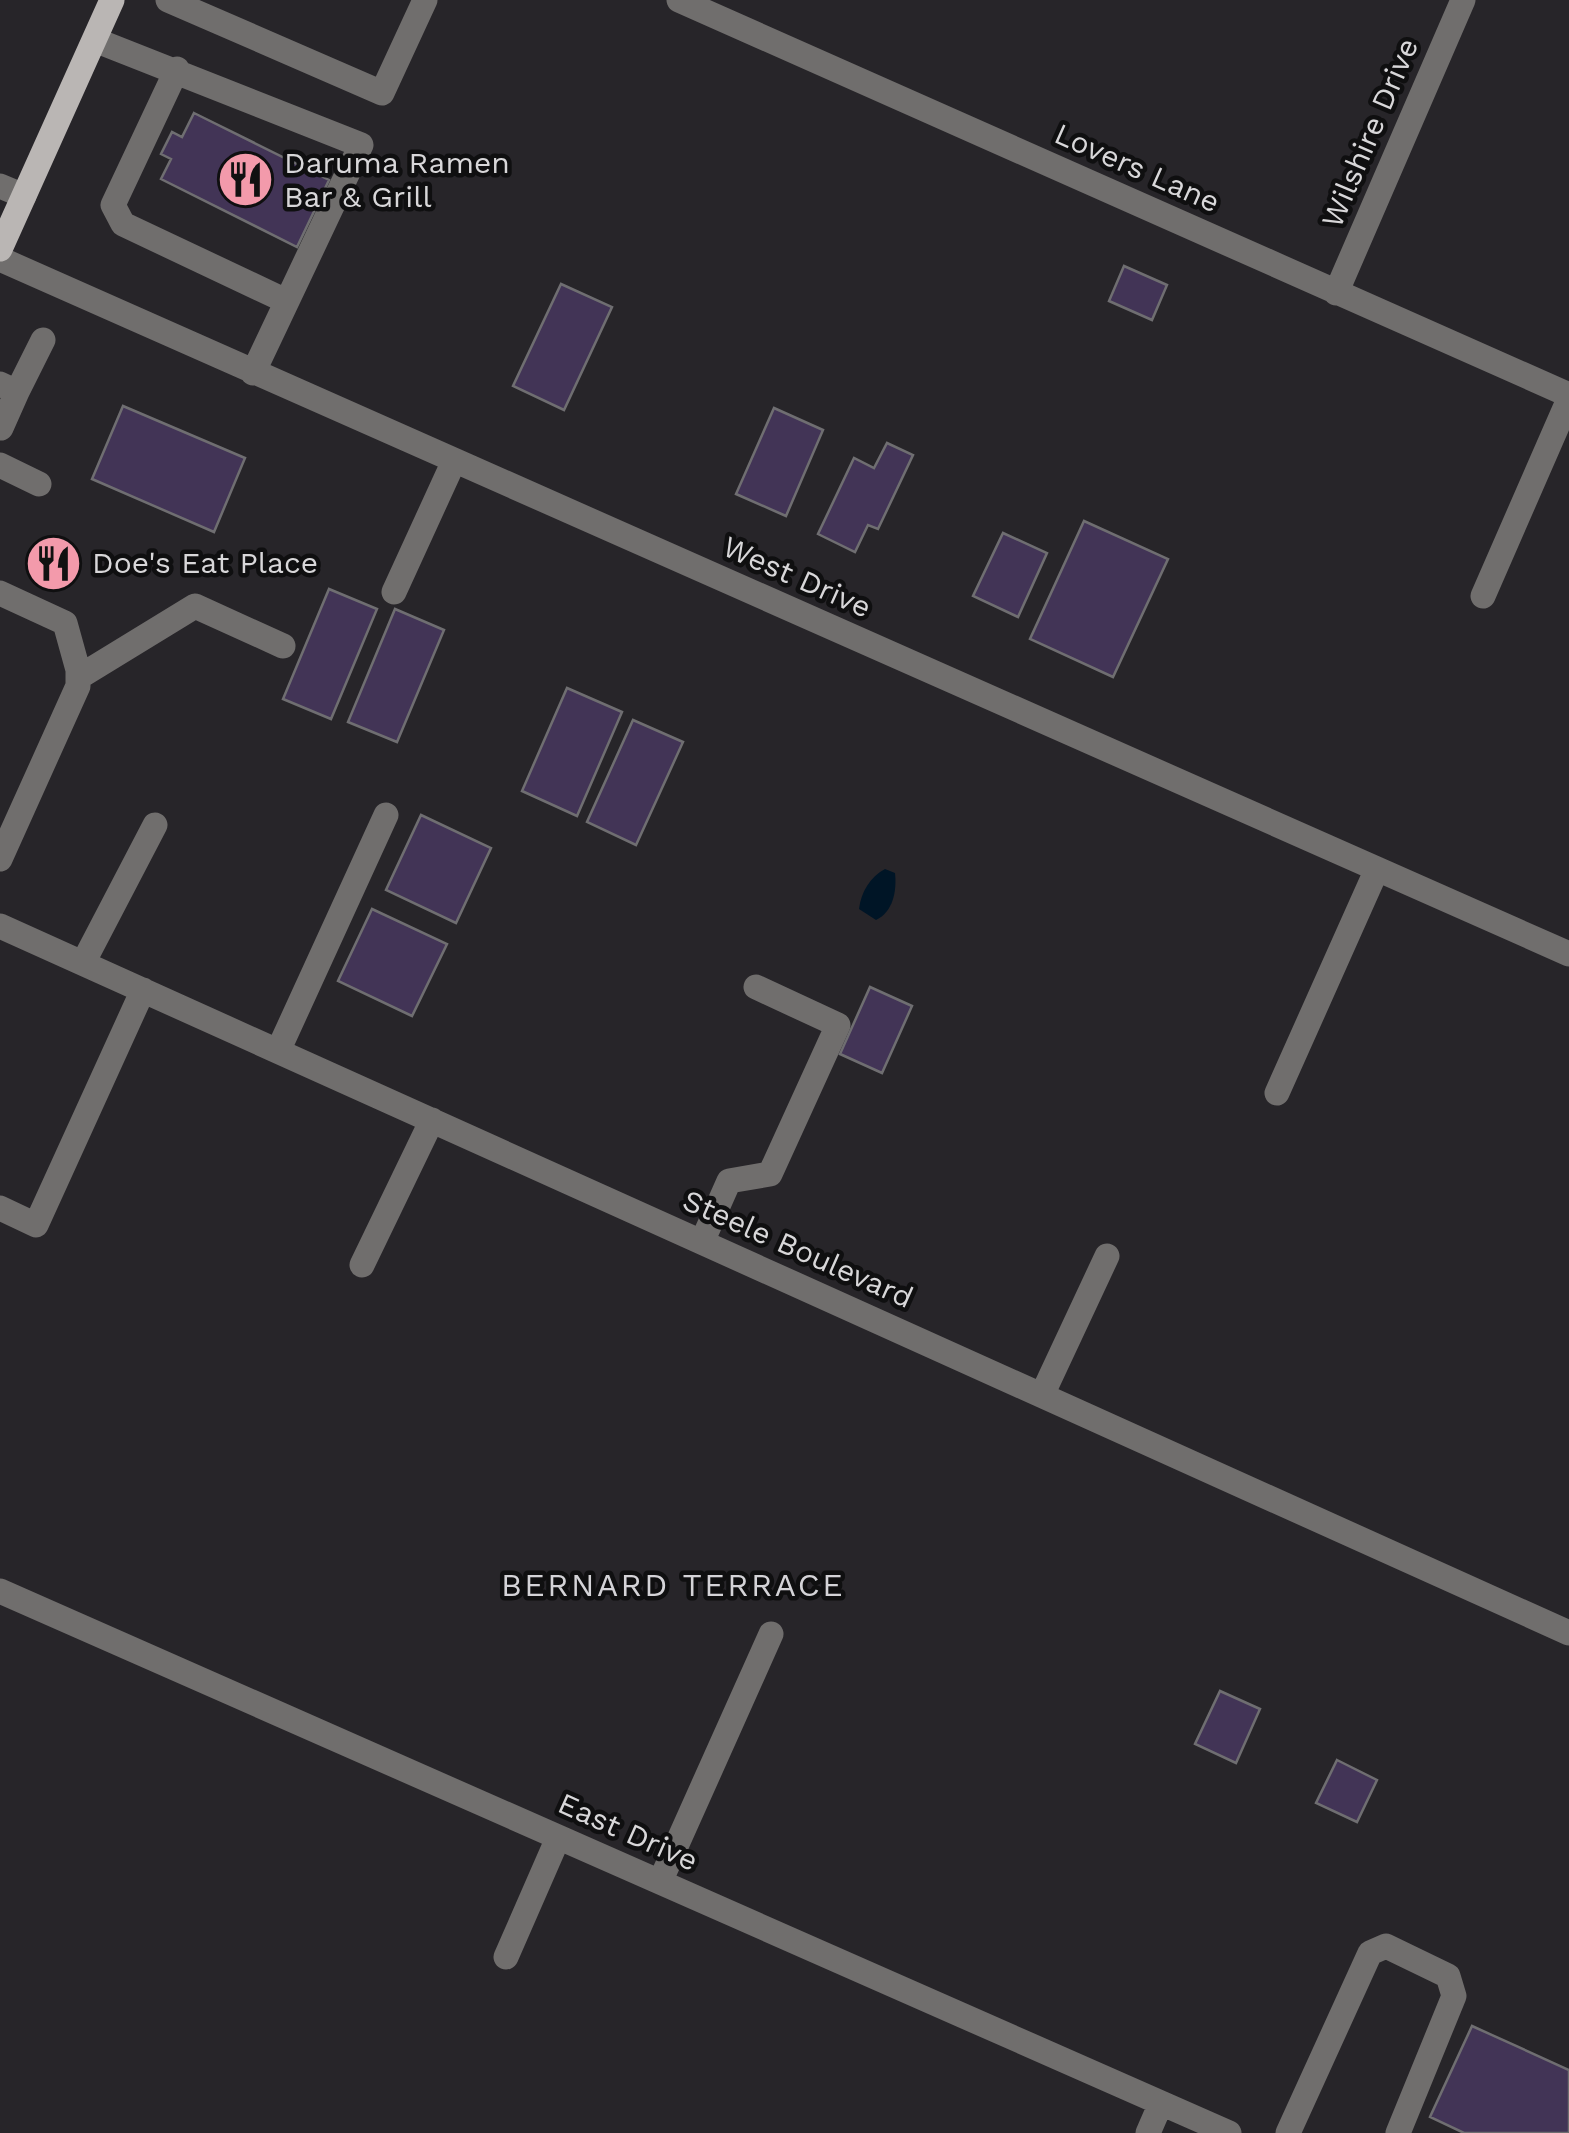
<svg xmlns="http://www.w3.org/2000/svg" width="1569" height="2133" font-family="'Work Sans',sans-serif">
<style>
.water{fill:#001526}
.building{fill:#423456;stroke:#6f6e71;stroke-width:2.5}
.lines{fill:none;stroke-linecap:round;stroke-linejoin:round}
.minor{stroke:#706e6d;stroke-width:25}
.major{stroke:#bab6b4;stroke-width:25}
.labels{text-anchor:middle;stroke-width:9;stroke-linejoin:round;paint-order:stroke}
.street-label{font-size:30px;fill:#d8d7d9;stroke:#0f0f10}
.poi-label{font-size:30px;fill:#d8d7d9;stroke:#0f0f10;text-anchor:start}
.neighbourhood-label{font-size:32px;letter-spacing:2.5px;fill:#d4d3d7;stroke:#0f0f10}
</style>
<rect width="100%" height="100%" fill="#272529"/>
<path class="water" d="M 885,869 L 895,873 C 897,891 893,912 876,920 L 859,909 C 861,892 870,877 885,869 Z"/>
<path class="building" d="M 194,113 L 329,180 L 297,247 L 161,179 L 171,159 L 161,154 L 172,132 L 182,137 Z
M 1124,266 L 1167,285 L 1152,320 L 1109,301 Z
M 561,284 L 612,307 L 564,410 L 513,386 Z
M 123,406 L 245,458 L 214,532 L 92,479 Z
M 774,408 L 823,430 L 786,516 L 736,494 Z
M 887,443 L 913,455 L 878,529 L 868,525 L 855,552 L 818,534 L 854,458 L 874,468 Z
M 1084,521 L 1168,559 L 1113,677 L 1030,639 Z
M 1003,533 L 1047,553 L 1018,617 L 973,596 Z
M 329,589 L 377,609 L 331,719 L 283,699 Z
M 395,609 L 444,630 L 397,742 L 348,722 Z
M 567,688 L 622,712 L 577,816 L 522,791 Z
M 633,720 L 683,742 L 636,845 L 587,822 Z
M 421,815 L 491,848 L 456,923 L 386,890 Z
M 372,909 L 447,944 L 412,1016 L 338,981 Z
M 870,987 L 912,1006 L 882,1073 L 840,1054 Z
M 1220,1691 L 1260,1709 L 1236,1763 L 1195,1744 Z
M 1337,1760 L 1377,1780 L 1357,1822 L 1316,1803 Z
M 1472,2026 L 1569,2070 L 1569,2133 L 1464,2133 L 1430,2117 Z"/>
<g class="lines">
<path class="minor" d="M 168,0 L 382,93 L 425,0
M 679,0 L 1569,395
M 95,40 L 361,145 L 253,373
M 177,69 L 113,205 L 123,224 L 286,301
M 0,186 L 24,196
M 0,259 L 1569,954
M 1336,293 L 1463,0
M 0,384 L 17,392 L 1,428
M 17,392 L 43,340
M 0,465 L 39,484
M 394,592 L 454,461
M 0,593 L 65,623 L 78,670 L 78,686 L 0,859
M 1483,596 L 1569,399
M 79,677 L 195,606 L 283,646
M 0,926 L 1569,1633
M 83,963 L 155,825
M 278,1051 L 386,815
M 1277,1093 L 1377,869
M 0,1208 L 36,1225 L 143,990
M 702,1242 L 729,1181 L 770,1174 L 838,1025 L 756,987
M 362,1265 L 432,1120
M 1042,1395 L 1107,1256
M 0,1591 L 1229,2133
M 660,1882 L 771,1634
M 506,1957 L 558,1838
M 1148,2133 L 1161,2103
M 1288,2133 L 1370,1953 L 1386,1946 L 1448,1976 L 1454,1996 L 1398,2133"/>
<path class="major" d="M 0,249 L 112,0"/>
</g>
<defs>
<symbol id="restaurant-disc" viewBox="-11 -11 22 22"><circle r="9.5" fill="#f39aab" stroke="#0f0f10"/><path d="M-5-6h1v4h1v-4h1v4h1v-4h1v5L-1.5 .5V6h-2V.5L-5-1ZM5-6V6H3V1.5H1.5Q1.5-4 5-6Z" fill="#111"/></symbol>
</defs>
<g fill-rule="evenodd">
<use href="#restaurant-disc" x="214" y="148" width="63" height="63"/>
<use href="#restaurant-disc" x="22" y="532" width="63" height="63"/>
</g>
<g class="labels">
<g class="street-label">
<text transform="translate(1370 133) rotate(-67)" y="10">Wilshire Drive</text>
<text transform="translate(1137 168) rotate(24)" y="10">Lovers Lane</text>
<text transform="translate(797 577) rotate(24)" y="10">West Drive</text>
<text transform="translate(798 1249) rotate(24)" y="10">Steele Boulevard</text>
<text transform="translate(628 1832) rotate(24)" y="10">East Drive</text>
</g>
<g class="poi-label">
<text x="284" y="173">Daruma Ramen<tspan x="284" dy="34">Bar &amp; Grill</tspan></text>
<text x="92" y="573">Doe's Eat Place</text>
</g>
<g class="neighbourhood-label">
<text x="673" y="1596">BERNARD TERRACE</text>
</g>
</g>
</svg>
